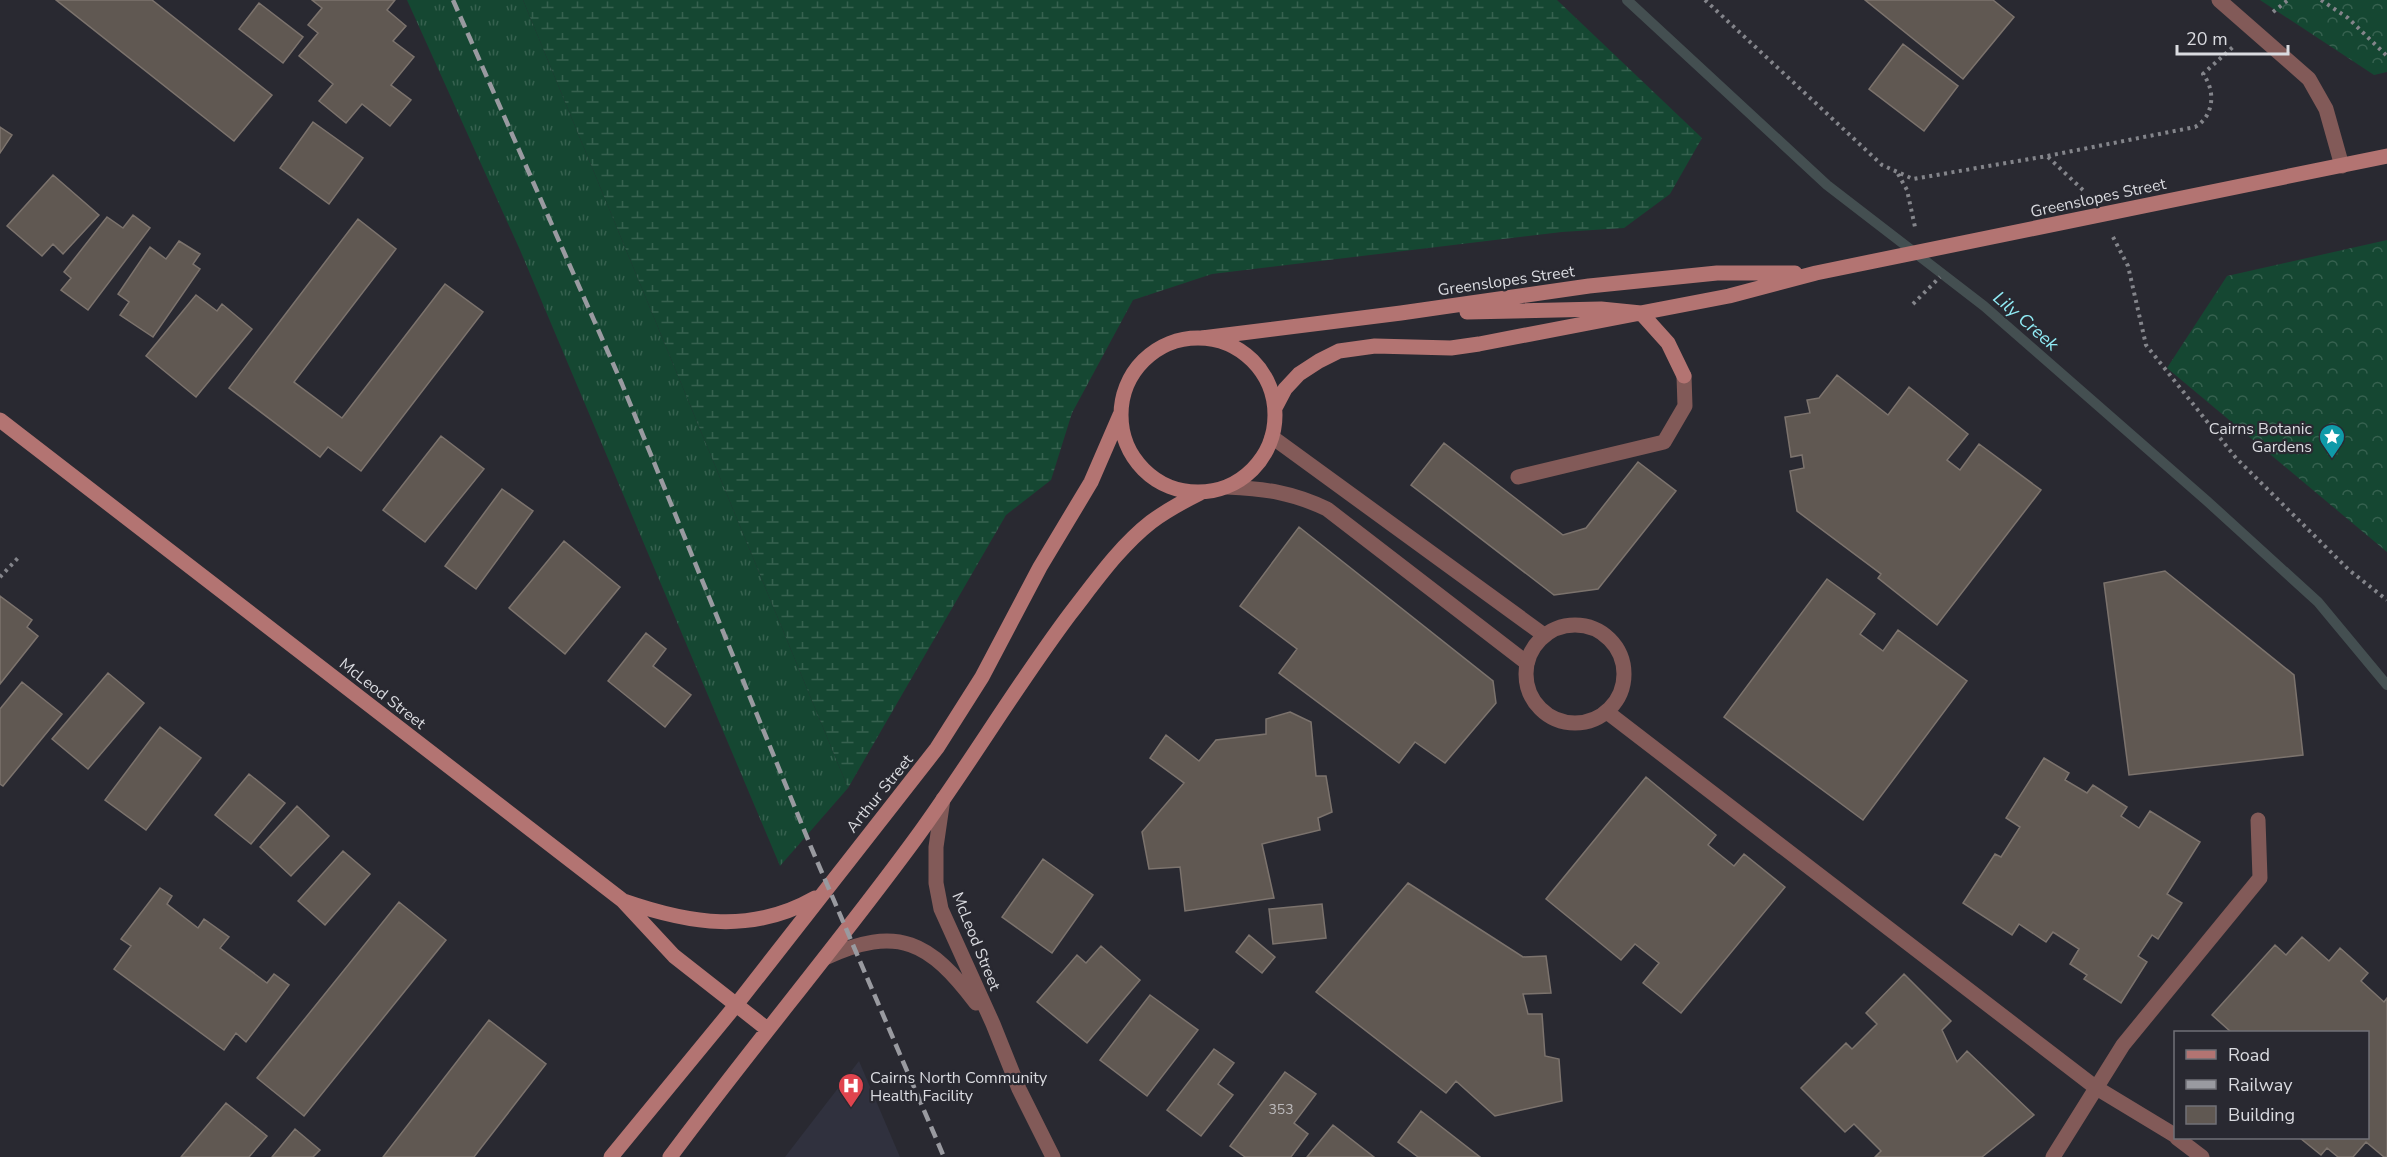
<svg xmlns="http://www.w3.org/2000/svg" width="2387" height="1157" font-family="'Nunito Sans',sans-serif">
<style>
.built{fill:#30313e}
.grass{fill:url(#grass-tufts)}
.forest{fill:url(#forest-crowns)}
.wetland{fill:url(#wetland-marsh)}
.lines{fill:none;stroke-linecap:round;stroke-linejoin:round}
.stream{stroke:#444f51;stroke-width:10}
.building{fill:#605852;stroke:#7c736d;stroke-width:1.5}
.path{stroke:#84858b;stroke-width:4;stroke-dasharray:3 4.5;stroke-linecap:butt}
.lane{stroke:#825a58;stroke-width:15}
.street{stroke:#825a58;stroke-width:15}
.secondary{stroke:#b37472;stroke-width:15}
.rail{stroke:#999aa0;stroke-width:4.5;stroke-dasharray:12 6;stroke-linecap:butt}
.labels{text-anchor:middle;stroke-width:4.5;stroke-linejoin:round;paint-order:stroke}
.number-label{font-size:14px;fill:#bcbabc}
.street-label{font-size:16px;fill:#dadbe0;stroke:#292931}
.poi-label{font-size:16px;fill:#dadbe0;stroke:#292931;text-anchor:end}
.water-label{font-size:18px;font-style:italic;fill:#91ecf6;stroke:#292931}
</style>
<defs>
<pattern id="grass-tufts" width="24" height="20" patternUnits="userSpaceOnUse" patternTransform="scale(1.5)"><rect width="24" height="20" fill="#154732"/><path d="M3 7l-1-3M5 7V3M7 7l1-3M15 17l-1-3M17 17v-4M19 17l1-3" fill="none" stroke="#36614f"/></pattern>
<pattern id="forest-crowns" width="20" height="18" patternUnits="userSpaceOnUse" patternTransform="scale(1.5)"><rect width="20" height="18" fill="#154732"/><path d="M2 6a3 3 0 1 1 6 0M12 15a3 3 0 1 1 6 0" fill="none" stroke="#36614f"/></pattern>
<pattern id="wetland-marsh" width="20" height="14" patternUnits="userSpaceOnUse" patternTransform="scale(1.5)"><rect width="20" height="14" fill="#154732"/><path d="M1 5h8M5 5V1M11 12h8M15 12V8" fill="none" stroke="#36614f"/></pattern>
</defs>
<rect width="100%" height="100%" fill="#292931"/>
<path class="built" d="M 859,1061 L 900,1157 L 785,1157 Z"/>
<path class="grass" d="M 407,0 L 523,0 L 848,788 L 780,866 L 520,250 Z"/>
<path class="forest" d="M 2260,0 L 2387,0 L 2387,72 L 2374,75 Z
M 2387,240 L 2387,552 L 2167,368 L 2227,276 Z"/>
<path class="wetland" d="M 523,0 L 1557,0 L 1702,138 L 1670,194 L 1624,228 L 1562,232 L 1212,274 L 1133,300 L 1072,413 L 1051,480 L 1006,515 L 848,788 Z"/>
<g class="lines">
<path class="stream" d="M 1627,0 L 1827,185 L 1984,306 L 2207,501 L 2318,602 L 2387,685"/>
</g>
<path class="building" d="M 56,0 L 152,0 L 272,95 L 234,141 Z
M 312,0 L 395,0 L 387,10 L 406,26 L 393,41 L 414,57 L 391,85 L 411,100 L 390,126 L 362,104 L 346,123 L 319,101 L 333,84 L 299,56 L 318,33 L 308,25 L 322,8 Z
M 1865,0 L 1993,0 L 2014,17 L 1963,79 Z
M 259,3 L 303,37 L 283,63 L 239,29 Z
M 1903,44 L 1958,86 L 1924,131 L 1869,89 Z
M 313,122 L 363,158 L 329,204 L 280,168 Z
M 0,127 L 12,135 L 0,153 Z
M 53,175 L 99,215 L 63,254 L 53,244 L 42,256 L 7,226 Z
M 133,215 L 150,228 L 88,310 L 61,290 L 71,278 L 64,272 L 107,217 L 123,228 Z
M 358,219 L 396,249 L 294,382 L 342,418 L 445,284 L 483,312 L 361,471 L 328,447 L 320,457 L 229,388 Z
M 179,241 L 200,254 L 193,264 L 200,269 L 153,337 L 120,315 L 129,302 L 118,294 L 150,247 L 166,259 Z
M 196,295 L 217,311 L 222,304 L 252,329 L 196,397 L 146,356 Z
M 1837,375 L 1888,415 L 1909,387 L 1968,434 L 1947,460 L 1960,470 L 1979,444 L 2041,490 L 1937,625 L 1878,578 L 1881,574 L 1797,511 L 1790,471 L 1804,468 L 1802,455 L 1791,457 L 1785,417 L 1810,413 L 1807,400 L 1819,398 Z
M 441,436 L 484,469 L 425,542 L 383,510 Z
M 1444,443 L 1563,535 L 1586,528 L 1638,462 L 1676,491 L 1598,589 L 1554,595 L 1411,485 Z
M 502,489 L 533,511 L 476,589 L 445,566 Z
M 1299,527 L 1493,681 L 1496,703 L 1445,763 L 1415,742 L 1399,763 L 1279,673 L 1297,649 L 1240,606 Z
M 564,541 L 620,587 L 565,654 L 509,608 Z
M 2165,571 L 2294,675 L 2303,755 L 2129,775 L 2104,583 Z
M 1827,579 L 1875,614 L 1860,634 L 1883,651 L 1898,630 L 1967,681 L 1863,820 L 1724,717 Z
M 0,596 L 32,620 L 27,627 L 38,636 L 0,684 Z
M 646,633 L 666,649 L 653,666 L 691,695 L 665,727 L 608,681 Z
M 108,673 L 144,703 L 88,769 L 52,739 Z
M 22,682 L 62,714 L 3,786 L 0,784 L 0,709 Z
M 1290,712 L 1311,722 L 1316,776 L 1326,776 L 1332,812 L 1318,818 L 1320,830 L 1262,844 L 1274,898 L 1185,911 L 1180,867 L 1149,869 L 1142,832 L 1184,783 L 1150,758 L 1166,735 L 1199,761 L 1216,740 L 1266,734 L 1266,719 Z
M 160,727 L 201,758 L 146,830 L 105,800 Z
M 2044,758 L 2069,773 L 2065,780 L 2087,793 L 2093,785 L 2127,807 L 2121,816 L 2139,828 L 2150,811 L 2200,842 L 2167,894 L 2182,903 L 2158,939 L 2152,935 L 2138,956 L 2147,962 L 2121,1003 L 2084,979 L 2087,975 L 2070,964 L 2079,949 L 2053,932 L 2046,942 L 2019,924 L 2012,935 L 1963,903 L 1995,854 L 2001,857 L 2020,827 L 2006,818 Z
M 249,774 L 285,803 L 251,844 L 215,815 Z
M 1646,777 L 1716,835 L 1708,845 L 1734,866 L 1744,854 L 1785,887 L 1681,1013 L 1643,983 L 1659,963 L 1635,944 L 1621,960 L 1546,899 Z
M 297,806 L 329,836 L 291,876 L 260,847 Z
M 343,851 L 370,874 L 325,925 L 298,901 Z
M 1043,859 L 1093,895 L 1052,953 L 1002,917 Z
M 1408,883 L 1523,957 L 1546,956 L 1551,993 L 1523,994 L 1528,1014 L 1542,1014 L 1545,1056 L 1559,1059 L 1562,1101 L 1495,1116 L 1456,1081 L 1446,1093 L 1316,992 Z
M 160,888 L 172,896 L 167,904 L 198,928 L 204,919 L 229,937 L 220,948 L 267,983 L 274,974 L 289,985 L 246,1042 L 236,1033 L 224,1050 L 114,969 L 131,946 L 121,939 Z
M 399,902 L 446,940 L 304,1116 L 257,1078 Z
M 1322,904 L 1326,938 L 1273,944 L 1269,909 Z
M 1249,935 L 1275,957 L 1262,973 L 1236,952 Z
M 2302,937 L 2329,961 L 2340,948 L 2368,973 L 2361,981 L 2384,1002 L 2387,998 L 2387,1157 L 2384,1157 L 2366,1142 L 2353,1157 L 2338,1157 L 2327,1148 L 2321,1155 L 2300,1138 L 2368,1138 L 2368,1032 L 2231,1032 L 2212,1015 L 2275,945 L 2286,955 Z
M 1101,946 L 1140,980 L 1087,1043 L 1037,1002 L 1077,955 L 1086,963 Z
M 1904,974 L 1951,1021 L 1942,1030 L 1957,1062 L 1967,1051 L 2034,1115 L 1982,1157 L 1875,1157 L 1881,1151 L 1854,1124 L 1845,1132 L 1801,1088 L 1846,1043 L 1852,1049 L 1877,1024 L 1866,1013 Z
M 1150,995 L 1198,1030 L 1147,1096 L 1100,1060 Z
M 489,1020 L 546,1064 L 474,1157 L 383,1157 Z
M 1214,1049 L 1234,1063 L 1218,1084 L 1233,1095 L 1201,1136 L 1167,1110 Z
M 1285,1072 L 1316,1094 L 1294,1123 L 1308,1134 L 1291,1157 L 1245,1157 L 1230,1146 Z
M 226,1103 L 267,1136 L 249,1157 L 181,1157 Z
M 1421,1111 L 1480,1157 L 1418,1157 L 1398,1142 Z
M 1333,1125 L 1374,1157 L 1307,1157 Z
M 295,1129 L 320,1150 L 313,1157 L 272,1157 Z"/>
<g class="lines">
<path class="path" d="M 1705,0 L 1882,165 L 1913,179 L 2047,156 L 2195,127 C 2214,116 2216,91 2203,74 L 2234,46
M 2321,0 L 2348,18 L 2387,56
M 2273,12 L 2288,0
M 2048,157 L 2084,191
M 1898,174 L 1907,190 L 1915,227
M 2113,237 L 2128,266 L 2146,345 L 2236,458 L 2349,570 L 2387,600
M 1913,304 L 1940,277
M 0,577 L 18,558"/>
<path class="lane" d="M 1272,437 L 1544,635
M 1518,477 L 1664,442 L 1685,406 L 1684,376
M 1227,487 C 1266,489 1291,492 1327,509 L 1527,663"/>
<path class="street" d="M 2219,0 L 2309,79 L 2326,109 L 2342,166
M1526 674a49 49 0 1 1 98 0a49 49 0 1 1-98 0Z
M 1607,712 L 2095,1087 L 2176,1136
M 943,799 L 936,847 L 936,883 L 941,909 L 993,1024 L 1019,1089 L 1053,1157
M 825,958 C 898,924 930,942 976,1003
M 2177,1138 L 2202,1157
M 2053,1157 L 2123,1045 L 2260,878 L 2258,820"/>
<path class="secondary" d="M 1467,312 L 1601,309 L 1641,313 L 1668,343 L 1684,376
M1121 415a77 77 0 1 1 154 0a77 77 0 1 1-154 0Z
M 1202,338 L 1401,313 L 1589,286 L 1717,273 L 1795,273
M 1275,408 L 1285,389 L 1299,374 L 1319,361 L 1339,351 L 1375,346 L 1451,348 L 1479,344 L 1729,296 L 1816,273 L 2387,156
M 0,420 L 622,900 L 674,956 L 767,1029
M 624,901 C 690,924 752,934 815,898
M 611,1157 L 736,1005 L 937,748 L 982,677 L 1040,567 L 1091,482 L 1120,415
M 670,1157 C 750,1049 837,946 916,838 C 970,764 1016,686 1070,614 C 1095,582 1119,547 1151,522 C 1167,510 1184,501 1202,492"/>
<path class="rail" d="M 453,0 L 622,384 L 811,847 L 944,1157"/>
</g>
<defs>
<symbol id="sight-pin" viewBox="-11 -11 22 30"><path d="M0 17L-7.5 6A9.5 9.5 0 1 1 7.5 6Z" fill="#0f9aa8" stroke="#292931"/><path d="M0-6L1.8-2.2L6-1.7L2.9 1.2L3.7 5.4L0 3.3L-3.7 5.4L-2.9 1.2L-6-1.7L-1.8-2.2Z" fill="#fff"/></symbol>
<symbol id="hospital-pin" viewBox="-11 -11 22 30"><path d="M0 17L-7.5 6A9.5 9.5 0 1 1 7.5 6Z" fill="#e0444e" stroke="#292931"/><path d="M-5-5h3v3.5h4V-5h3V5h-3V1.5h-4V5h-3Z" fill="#fff"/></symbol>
</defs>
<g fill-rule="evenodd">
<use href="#sight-pin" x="2317" y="422" width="30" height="40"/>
<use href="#hospital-pin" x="836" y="1071" width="30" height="40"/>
</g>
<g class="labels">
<g class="number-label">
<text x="1281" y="1114">353</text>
</g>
<g class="street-label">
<text transform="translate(2098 197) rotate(-12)" y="6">Greenslopes Street</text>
<text transform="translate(1506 280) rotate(-8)" y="6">Greenslopes Street</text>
<text transform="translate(383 693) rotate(38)" y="6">McLeod Street</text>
<text transform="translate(879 793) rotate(-51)" y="6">Arthur Street</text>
<text transform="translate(977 941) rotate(68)" y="6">McLeod Street</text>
</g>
<g class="poi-label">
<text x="2312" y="434">Cairns Botanic<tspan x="2312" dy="18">Gardens</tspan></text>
<text x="870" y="1083" text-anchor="start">Cairns North Community<tspan x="870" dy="18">Health Facility</tspan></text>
</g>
<g class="water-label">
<text transform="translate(2026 321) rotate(41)" y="6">Lily Creek</text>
</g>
</g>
<rect x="2174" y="1031" width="195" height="108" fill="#292931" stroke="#707077" stroke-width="1.5"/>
<rect x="2186" y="1050" width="30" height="9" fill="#b37472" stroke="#707077" stroke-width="1.5"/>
<text x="2228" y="1061" font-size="18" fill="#dadbe0">Road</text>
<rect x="2186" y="1080" width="30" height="9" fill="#999aa0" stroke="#707077" stroke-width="1.5"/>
<text x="2228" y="1091" font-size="18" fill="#dadbe0">Railway</text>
<rect x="2186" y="1106" width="30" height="18" fill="#605852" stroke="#707077" stroke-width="1.5"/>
<text x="2228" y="1121" font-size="18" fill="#dadbe0">Building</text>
<path d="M2177 45v9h111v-9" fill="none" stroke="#dadbe0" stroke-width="3"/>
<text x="2186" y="45" font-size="18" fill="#dadbe0" stroke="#292931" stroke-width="4.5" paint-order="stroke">20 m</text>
</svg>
